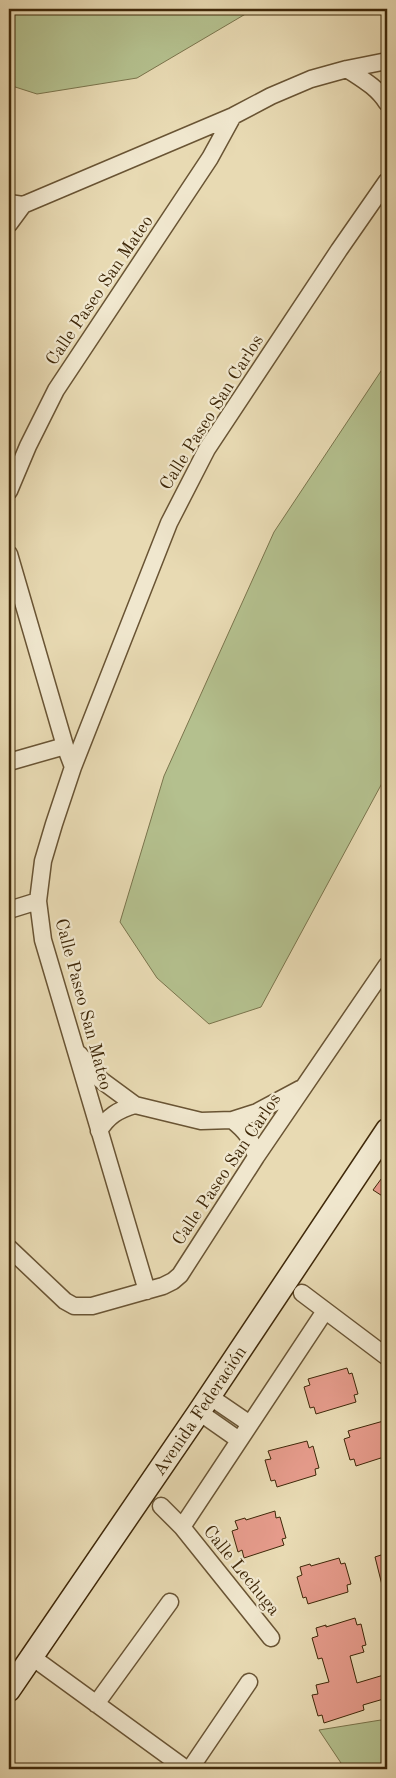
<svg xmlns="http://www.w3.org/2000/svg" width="396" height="1778" font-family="'Old Standard TT',serif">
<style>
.green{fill:#b4c08e;stroke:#7a744c}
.building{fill:#e59b8b;stroke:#3f2809}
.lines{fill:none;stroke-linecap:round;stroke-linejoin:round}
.street-casing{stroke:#695434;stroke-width:19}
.secondary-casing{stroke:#3f2809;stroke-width:25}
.street{stroke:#f0e7ce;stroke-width:16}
.secondary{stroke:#f0e7ce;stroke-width:22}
.labels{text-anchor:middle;stroke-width:4.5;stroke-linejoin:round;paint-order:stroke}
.street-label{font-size:18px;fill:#3f2809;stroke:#f0e7ce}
</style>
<rect width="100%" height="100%" fill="#e8dab3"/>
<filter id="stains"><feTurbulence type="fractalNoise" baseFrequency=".004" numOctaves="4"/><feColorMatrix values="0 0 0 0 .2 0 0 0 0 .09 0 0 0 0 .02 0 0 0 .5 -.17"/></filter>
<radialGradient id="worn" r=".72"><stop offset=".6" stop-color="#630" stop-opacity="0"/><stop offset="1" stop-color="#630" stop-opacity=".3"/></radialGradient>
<path class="green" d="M 9,9 L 254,9 L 137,78 L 37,94 L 9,85 Z
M 387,362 L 387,774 L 261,1007 L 209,1024 L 157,978 L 120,922 L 164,776 L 274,532 Z
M 387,1719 L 387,1769 L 345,1769 L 319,1730 Z"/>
<path class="building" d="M 387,1171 L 387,1199 L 373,1190 Z
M 347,1368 L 349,1374 L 352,1373 L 358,1394 L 354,1395 L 356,1402 L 316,1414 L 314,1407 L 310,1408 L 304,1387 L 310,1385 L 308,1379 Z
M 387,1420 L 387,1456 L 356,1466 L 354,1459 L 350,1460 L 344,1439 L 350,1437 L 348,1431 Z
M 307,1441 L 309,1448 L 313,1446 L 319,1468 L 315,1469 L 316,1475 L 277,1487 L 275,1480 L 271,1481 L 265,1460 L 271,1459 L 268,1451 Z
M 275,1511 L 276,1518 L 280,1517 L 286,1538 L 282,1539 L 284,1545 L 244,1558 L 242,1550 L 238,1552 L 232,1531 L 238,1529 L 235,1521 L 245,1518 L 246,1520 Z
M 387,1553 L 387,1589 L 383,1589 L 375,1557 Z
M 339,1558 L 341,1564 L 345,1563 L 351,1584 L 347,1585 L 348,1592 L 308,1604 L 306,1597 L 303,1598 L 297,1577 L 302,1575 L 300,1567 L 310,1564 L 311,1566 Z
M 355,1618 L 357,1625 L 361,1624 L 366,1645 L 362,1646 L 364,1652 L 350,1656 L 357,1683 L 387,1674 L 387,1698 L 363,1705 L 364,1710 L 324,1723 L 322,1715 L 318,1716 L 312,1695 L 318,1694 L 316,1685 L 329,1682 L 322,1658 L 318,1659 L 312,1638 L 318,1636 L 316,1628 L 326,1625 L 326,1627 Z"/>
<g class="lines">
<defs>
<path id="street" d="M 347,69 C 362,79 377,87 387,103
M 9,203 L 23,205 L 233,116 L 271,96 L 311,79 L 347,69 L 387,61
M 9,224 L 23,205
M 9,491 L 28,446 L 56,390 L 210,158 L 233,116
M 9,554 L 65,746 L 73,767
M 9,762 L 65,746
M 9,910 L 38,901
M 79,1054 L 101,1080 L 135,1105 L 201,1121 L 232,1120 L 257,1112 L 300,1089
M 232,1120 C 247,1132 251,1138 256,1157
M 99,1131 C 108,1116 118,1110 135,1105
M 9,1248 L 65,1301 L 74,1306 L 92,1306 L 163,1286 L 173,1281 L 180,1275 L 256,1157 L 387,965
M 147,1291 L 43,940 L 38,901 L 43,861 L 54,824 L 73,767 L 169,523 L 207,449 L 339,250 L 387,181
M 302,1293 L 387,1357
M 209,1396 L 250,1424
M 199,1412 L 239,1440
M 161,1506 L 182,1527 L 271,1638
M 182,1527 L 325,1311
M 32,1657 L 186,1769
M 96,1704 L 170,1602
M 190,1769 L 249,1682"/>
<g id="secondary">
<path id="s1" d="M 9,1690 L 199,1412 L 387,1130"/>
</g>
</defs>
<use href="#street" class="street-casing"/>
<use href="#secondary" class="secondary-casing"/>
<use href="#street" class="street"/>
<use href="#secondary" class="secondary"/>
</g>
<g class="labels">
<g class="street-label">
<text transform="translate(99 290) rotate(-56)" y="6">Calle Paseo San Mateo</text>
<text transform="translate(211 412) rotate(-58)" y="6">Calle Paseo San Carlos</text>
<text transform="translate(84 1004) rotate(75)" y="6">Calle Paseo San Mateo</text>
<text transform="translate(226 1169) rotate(-56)" y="6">Calle Paseo San Carlos</text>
<text dy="6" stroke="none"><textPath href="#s1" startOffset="338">Avenida Federación</textPath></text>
<text transform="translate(242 1570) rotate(51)" y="6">Calle Lechuga</text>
</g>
</g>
<rect width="396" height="1778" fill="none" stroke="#e8dab3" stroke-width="30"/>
<rect x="10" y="10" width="376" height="1758" fill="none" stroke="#3f2809" stroke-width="2.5"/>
<rect x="15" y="15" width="366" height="1748" fill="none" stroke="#3f2809"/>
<rect width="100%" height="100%" filter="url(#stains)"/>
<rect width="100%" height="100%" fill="url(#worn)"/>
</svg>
